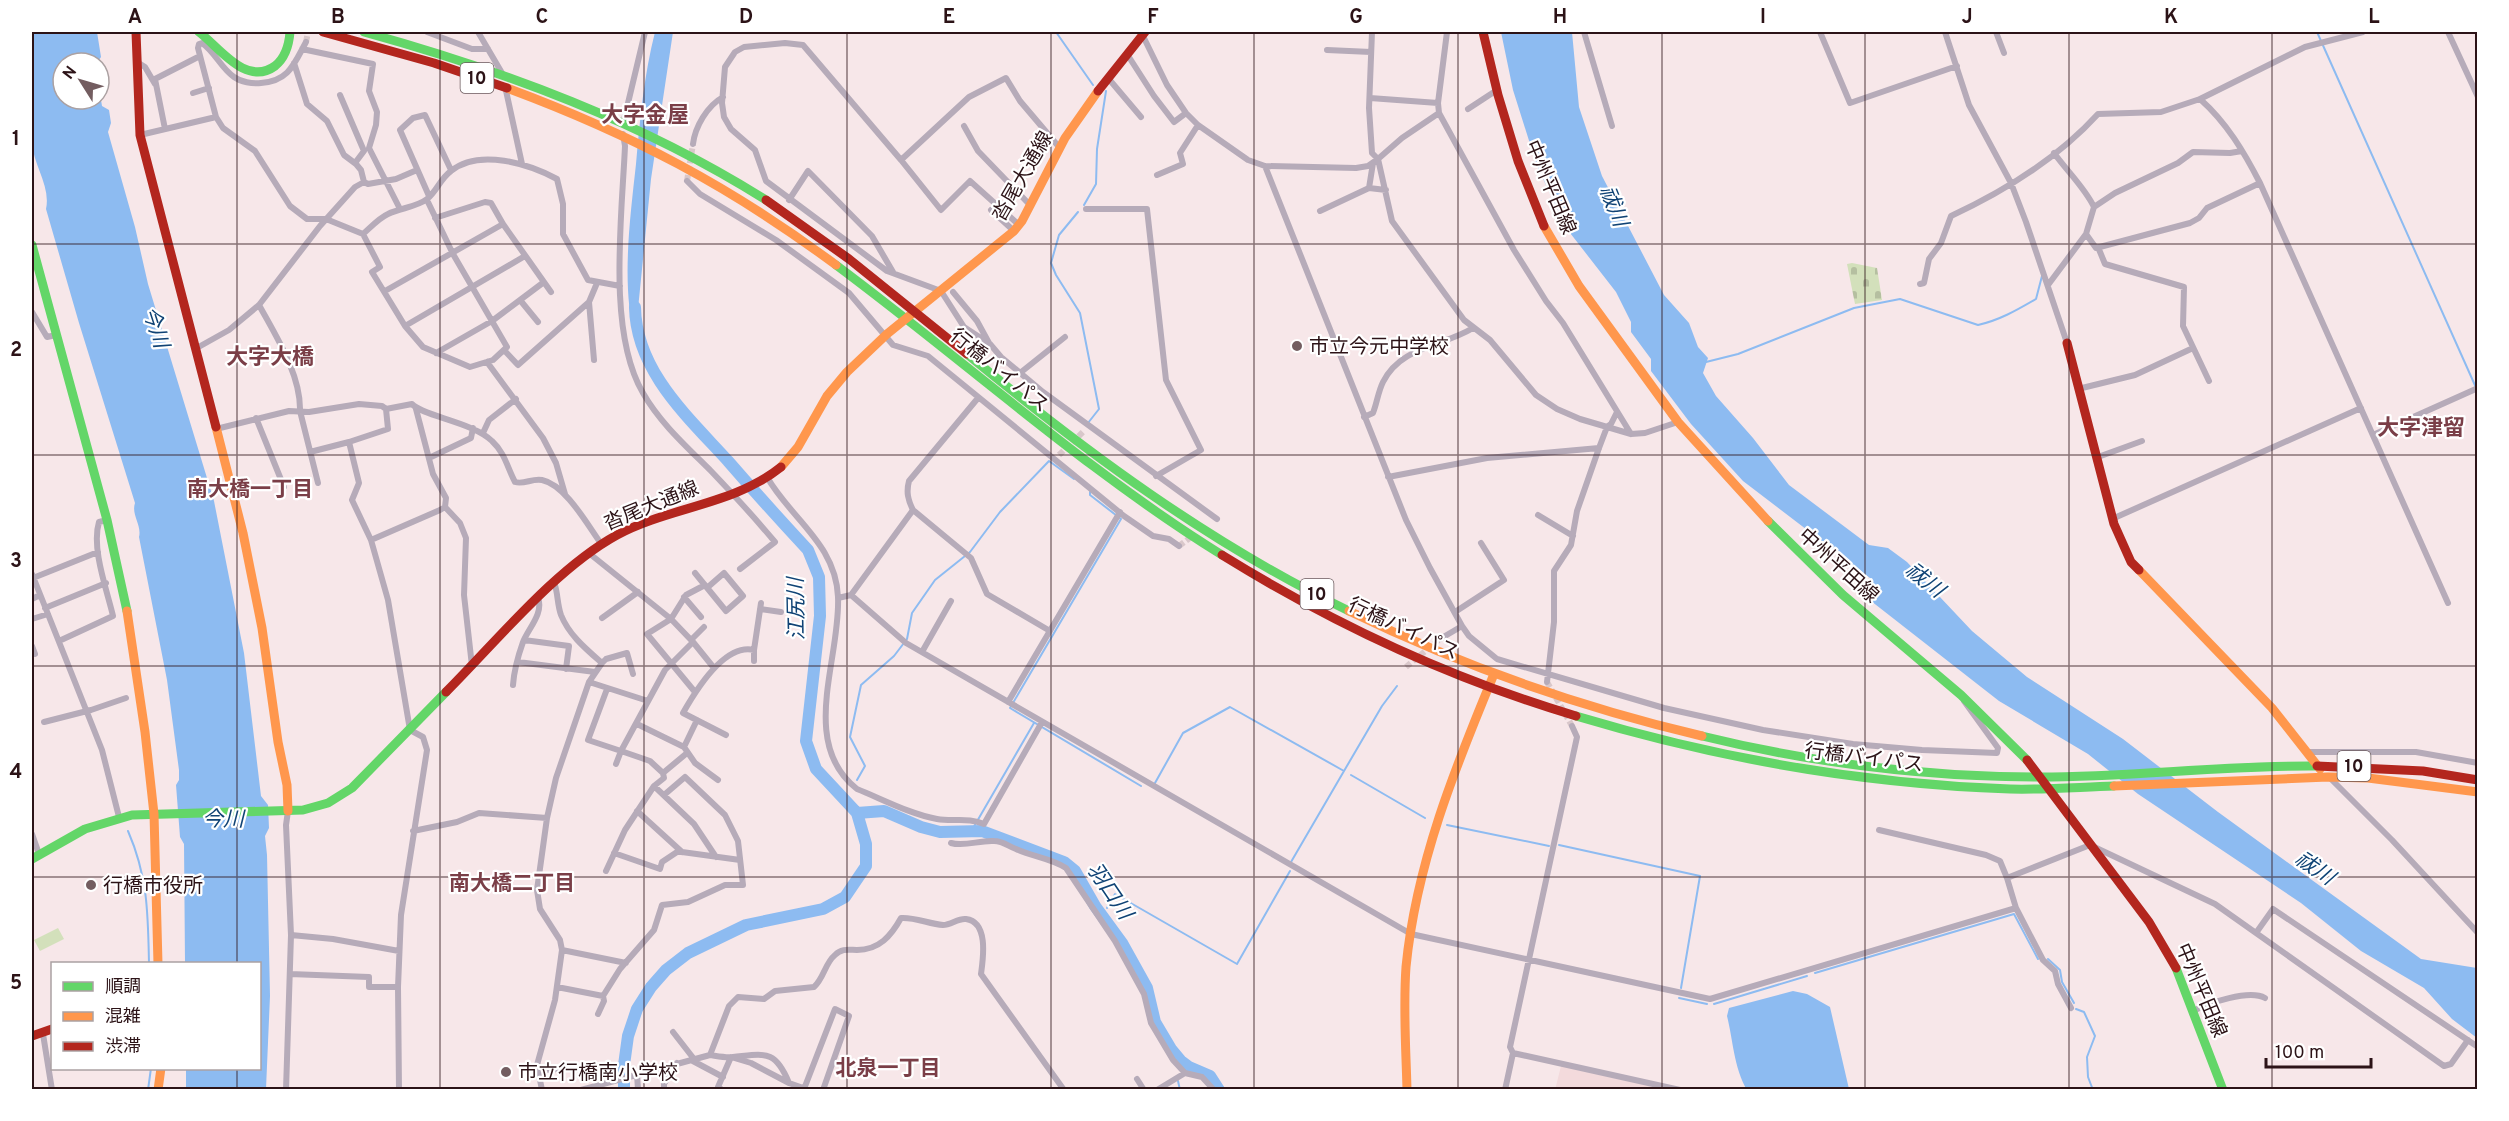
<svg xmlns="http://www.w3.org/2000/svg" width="2509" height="1121" font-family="Overpass,'Noto Sans JP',sans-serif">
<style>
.built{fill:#f3dadc}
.cemetery{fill:url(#cemetery-stones)}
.garden{fill:#d3e0bb}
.water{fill:#8dbbf1}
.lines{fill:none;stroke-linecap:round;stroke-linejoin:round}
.stream{stroke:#8dbbf1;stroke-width:2}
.river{stroke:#8dbbf1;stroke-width:12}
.street-tunnel{stroke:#d9c7ca;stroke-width:6;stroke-dasharray:6 3;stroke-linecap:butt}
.street{stroke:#b6abb9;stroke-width:6}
.fast{stroke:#63d668;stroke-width:9}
.slow{stroke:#ff974d;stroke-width:9}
.jam{stroke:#b3261e;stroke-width:9}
.grid{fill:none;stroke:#2c1317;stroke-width:1.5;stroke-opacity:0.55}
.poi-dot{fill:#735d60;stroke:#fff;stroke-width:2}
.labels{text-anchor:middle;stroke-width:4.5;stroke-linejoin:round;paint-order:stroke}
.shield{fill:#fff;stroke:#6b5a5d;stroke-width:1.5}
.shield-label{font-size:18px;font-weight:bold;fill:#2c1317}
.street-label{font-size:20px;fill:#2c1317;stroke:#fff}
.poi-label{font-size:20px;fill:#2c1317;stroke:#fff;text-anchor:start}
.water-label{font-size:21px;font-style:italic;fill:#104375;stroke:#fff}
.neighbourhood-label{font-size:21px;font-weight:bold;fill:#7a3e47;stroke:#fff}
.quarter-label{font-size:22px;font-weight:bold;fill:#7a3e47;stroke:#fff}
.neatline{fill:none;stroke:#2c1317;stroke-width:2}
.grid-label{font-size:20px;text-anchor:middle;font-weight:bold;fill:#2c1317}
</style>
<defs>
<pattern id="cemetery-stones" width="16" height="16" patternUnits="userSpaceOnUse" patternTransform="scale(1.5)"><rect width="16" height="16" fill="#d3e0bb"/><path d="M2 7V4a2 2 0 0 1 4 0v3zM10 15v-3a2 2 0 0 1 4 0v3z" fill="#b5bfa0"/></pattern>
</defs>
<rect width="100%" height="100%" fill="#f7e7e9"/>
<path class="built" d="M 1561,1066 L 1668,1090 L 1555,1090 Z"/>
<path class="cemetery" d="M 1852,263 L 1877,268 L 1882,300 L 1855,304 L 1847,264 Z"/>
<path class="garden" d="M 58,928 L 64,939 L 40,951 L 34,940 Z"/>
<path class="water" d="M 32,32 L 97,32 L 101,57 L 97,63 L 63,63 L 63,99 L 99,99 L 99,83 L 104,93 L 101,100 L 102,106 L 109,110 L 111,123 L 108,132 L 135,227 L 148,284 L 214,501 L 244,653 L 261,796 L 268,805 L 269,828 L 265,836 L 267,855 L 270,996 L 266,1089 L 186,1089 L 186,1069 L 260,1068 L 260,964 L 185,963 L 184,844 L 180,837 L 176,785 L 179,780 L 179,770 L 167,680 L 139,537 C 142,525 131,515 135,503 L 79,323 L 46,209 C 51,186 33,165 32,142 C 29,106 32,68 32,32 Z
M 655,32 L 673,32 L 651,179 L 635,339 C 621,285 630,219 636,164 C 640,119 644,75 655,32 Z
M 1501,32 L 1572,32 L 1579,107 L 1602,176 L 1664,295 L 1689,323 L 1698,347 L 1708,358 L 1703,373 L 1716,396 L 1753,438 L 1789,485 L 1869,545 L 1888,548 L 1907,562 L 1972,631 L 2027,677 L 2123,739 L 2218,812 L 2421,959 L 2477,968 L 2477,1038 L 2452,1019 L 2424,988 L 2361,951 L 2301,903 L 2138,794 L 2088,754 L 1999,701 L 1871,601 L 1870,578 L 1743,481 L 1691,424 L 1651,371 L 1651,359 L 1631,332 L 1631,322 L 1616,292 L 1567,229 L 1537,166 L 1513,90 Z
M 1793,991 L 1807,994 L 1830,1007 L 1849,1089 L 1747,1090 C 1734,1068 1733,1040 1727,1016 L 1729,1008 Z"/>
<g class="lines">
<path class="stream" d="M 1056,32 L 1093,85
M 2317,32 L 2478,392
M 1084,205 L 1096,184 L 1097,149 L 1106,91
M 1078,212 L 1059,235 L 1051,263 L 1056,275 L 1080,313 L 1099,409 L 1088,423
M 1706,362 L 1738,354 L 1854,308 L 1900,299 L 1978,325 C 2000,320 2017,310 2036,299 L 2042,276
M 1090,492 L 1090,495 L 1121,519 L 1010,708 L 1141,786
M 1351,775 L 1425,818
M 857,780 L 865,766 L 850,737 L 861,685 L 894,656 L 907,639 L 912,613 L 935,580 L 970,552 L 1000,512 L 1049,461 L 1074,479
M 1155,783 L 1183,733 L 1230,707 L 1344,771 L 1382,706 L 1397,686
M 1447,825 L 1549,846
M 972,830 L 1034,723
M 128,831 C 148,877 148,914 149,964
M 1559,845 L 1700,876 L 1681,988
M 1291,862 L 1344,771
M 1107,908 L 1115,894 L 1237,964 L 1290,871
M 2048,959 L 2060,970 L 2062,982 L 2074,1003
M 1815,973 L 2014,914 L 2038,959
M 1679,998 L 1707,1004
M 1714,1004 L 1807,976
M 2076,1009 L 2084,1012 L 2095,1036 L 2087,1057 L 2088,1077 L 2093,1090
M 1178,1081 L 1180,1090
M 148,1090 L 151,1068"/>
<path class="river" d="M 857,813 L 884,811 L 921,827 L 940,832 L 982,831 L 1064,862 L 1075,871 L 1095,906 L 1122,943 L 1147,988 L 1155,1022 L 1171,1049 L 1181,1061 L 1189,1067 L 1210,1076 L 1219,1090
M 624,1090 L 624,1065 L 628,1036 L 637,1009 L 651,987 L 666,970 L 688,953 L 746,925 L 823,909 L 845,897 L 866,866 L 866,844 L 857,813 L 816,769 L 806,741 L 820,616 L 819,577 L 808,550 C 781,521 754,491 728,461 C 688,417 636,371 635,307"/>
<path class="street-tunnel" d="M 306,42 L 308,32
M 687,181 L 693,144
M 1059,455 L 1084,431
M 1179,546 L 1194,535
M 1406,667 L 1440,639
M 1547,682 L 1572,726"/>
<path class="street" d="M 427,32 L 472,49 L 488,49
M 478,32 L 502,73
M 1372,32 L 1369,108 L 1372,153 L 1378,159 L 1392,221 L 1464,320 L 1490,340 L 1536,395 L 1557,409 L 1580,419 L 1631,434 L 1645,433 L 1678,422
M 1447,32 L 1438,103 L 1439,113 L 1514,250 L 1546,301 L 1563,323 L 1631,434
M 1584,32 L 1612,126
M 1820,32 L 1850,103 L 1957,66
M 1945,32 L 1969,105 L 2011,183 L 2026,222 L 2067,343
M 1996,32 L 2004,53
M 2448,32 L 2478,97
M 1142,34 L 1167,85 L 1186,113 L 1198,125 L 1248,160 L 1265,166 L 1356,168 L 1368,166 L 1378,159 L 1402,138 L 1439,113
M 306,42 C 294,64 289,81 261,83 C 252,84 241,82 234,77 C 221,68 215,52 202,43 L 199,44 L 198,48 L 216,117 L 223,128 L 255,151 L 290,206 L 307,219 L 326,219 L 363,234 L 380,267 L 372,272 L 405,326 L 423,347 L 470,367 L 493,360 L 507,347 L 453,254 L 427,200
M 302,49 L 373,64 L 369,91 L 377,112 L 376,125 L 369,148 L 400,209
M 1327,50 L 1371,52
M 1127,54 L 1154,96 L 1174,122 L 1186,113
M 137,62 L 145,67 L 155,84
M 294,63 L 307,104 L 327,121 L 344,155 L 356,164 L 361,170 L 364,182
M 1108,78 L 1141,117
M 505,86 L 522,164
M 193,93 L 209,88
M 340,95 L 364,151 L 355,163
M 1370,98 L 1438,103
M 2200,99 C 2227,123 2244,152 2260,183 L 2448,603
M 1468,109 L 1497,90
M 623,124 L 645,32
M 964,126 L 978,151 L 1030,205
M 165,129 L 155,79 L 200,56
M 623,134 L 625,146 C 622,216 607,332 643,393 C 660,423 687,447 711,471 C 733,494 755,518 775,542 L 740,569
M 140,135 L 216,117
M 693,144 C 695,127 707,106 723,97
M 2054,153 C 2067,171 2085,188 2094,207 L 2086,234
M 901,160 L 803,45 L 785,43 L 744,47 L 735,52 L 725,67 L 722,103 L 724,117 L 731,129 L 755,150 L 766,181 L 887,271 L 941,291 L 964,327 L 990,344 L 1001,357 L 1043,392 L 1217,519
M 1265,166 L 1406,520 L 1430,568 L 1462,626 L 1469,636 L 1497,659 L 1664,708 L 1763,730 L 1853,744 L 1922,750 L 1997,753 L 1998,748 L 1964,701
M 1157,175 L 1183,164 L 1180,153 L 1198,125
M 687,181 L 700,194 L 776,240 L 849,293 L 893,345 L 928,356 L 1124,516 L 1153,536 L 1169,539 L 1179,546
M 1369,188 L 1386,190
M 429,196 L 400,130 L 413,118 L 425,115 L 451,170
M 789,200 L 808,171 L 872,236 L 893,272
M 2094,207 L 2115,193 L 2178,163 L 2193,152 L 2230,153 L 2242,151
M 1086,209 L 1147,209 L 1166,380 L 1201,450 L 1156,476
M 991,210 L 1014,231
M 1320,211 L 1369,188 L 1373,163
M 435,218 L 485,202 L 491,203 L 503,224
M 1019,225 L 970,181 L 941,210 L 901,160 L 969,97 L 1006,78 L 1020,101 L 1059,147
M 363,234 C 370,228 379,218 388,214 C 400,208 417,207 427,199 C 437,191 440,179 451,171 C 479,148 529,164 557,179 L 563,204 L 563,234 L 588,280 L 620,286
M 2098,247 L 2105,264 L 2184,287 L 2183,326 L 2209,381
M 1920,284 L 1924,283 L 1929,259 L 1941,243 L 1951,216 C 2005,191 2058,158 2098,114 L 2161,112 L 2200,99 L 2305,47 L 2363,32
M 2048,285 L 2086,234 L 2096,248 L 2190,223 L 2199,218 L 2207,208 L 2260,183
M 385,291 L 503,224 L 551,292
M 953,292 L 977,321 L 989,343
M 520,300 L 538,322
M 589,302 L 594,360
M 259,305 C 276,336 301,375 300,411 L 318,483
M 32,312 L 47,337 L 56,335
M 405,326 L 525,256
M 195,349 L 229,330 L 259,305 L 320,226 L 355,187 L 364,182 L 368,184 L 396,179 L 417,170
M 504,350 L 518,365 L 589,302 L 597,283
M 436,353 L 492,321 L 544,282
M 487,362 L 543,438 L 556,463 L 565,494
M 1020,373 L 1065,337
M 2082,388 L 2135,375 L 2193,348
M 978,398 L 909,481 C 906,492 908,500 913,510 L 971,558 L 987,594 L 1050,631
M 1364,417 L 1373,413 C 1377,403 1378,392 1383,382 C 1401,346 1442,347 1473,328
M 256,418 L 284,487
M 216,429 L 289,411 L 309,412 L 359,404 L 382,406 L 386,409 L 412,404 C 422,416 473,422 492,441 C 505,453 507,467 515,482 C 524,485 532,478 542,480 C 566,485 588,526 602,545
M 483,433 L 489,420 L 516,399
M 2373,435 L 2478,388
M 349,442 L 359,483 L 352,500 L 371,540 L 440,510 L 445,507 L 446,498 L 433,474 L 416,409
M 310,452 L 349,442 L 388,429 L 386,409
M 2098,457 L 2142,441
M 429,458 L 471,438 L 473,428
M 767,477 C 791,519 836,544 838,597 C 841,658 798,743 857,789 C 882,799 910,814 937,819 C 953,822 969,817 984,824 L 1042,722
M 1388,477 L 1487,458 L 1599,448
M 445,507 L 460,523 L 466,538 L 464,595 L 472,666
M 1538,515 L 1573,536
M 2112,519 L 2361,408
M 371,540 L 388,600 L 410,730 L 423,737 L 427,750 L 401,915 L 398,987 L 399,1090
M 590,554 L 671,619 L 693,642 L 665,670 L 621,751 L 650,761 L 663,773 L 664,778 L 654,786
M 695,573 L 726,611 L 743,596 L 724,573 L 708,587
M 32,574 L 102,750 L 119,817
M 33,578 L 98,552
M 851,595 L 906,643 L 1411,934 L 1710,999 L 2016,908 L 2007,878
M 684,597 L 701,617
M 838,598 L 851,595 L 913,510
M 32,599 L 40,595
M 45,608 L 106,583
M 760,609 L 781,612
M 1455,612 L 1504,580 L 1481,543
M 602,618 L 638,592
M 32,619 L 48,614
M 1440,639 L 1462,626
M 524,640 L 569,646 L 566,669
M 691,640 L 704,627
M 59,641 L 113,616 C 107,590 91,548 99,522 L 107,520
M 693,642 L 714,668
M 32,646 L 35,654
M 922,652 L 951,601
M 754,661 L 754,650
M 518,662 L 595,672
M 602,663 L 606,659 L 627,653 L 633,674
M 589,682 L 648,701
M 1547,682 L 1554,622 L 1554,571 L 1571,545 L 1577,511 L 1599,448 L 1607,427 L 1611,424 L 1617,412
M 513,685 C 514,671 518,656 523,642 C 528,629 544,613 538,598
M 607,689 L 588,740 L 621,751 L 616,764
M 695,692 L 647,634 L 671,619 L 686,595 L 705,585
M 1008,702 L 1120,512
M 44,722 L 91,710 L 126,698
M 637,724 L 684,747 L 695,763 L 718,780
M 1572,726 L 1577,737 L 1510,1047 L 1513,1053 L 1680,1090
M 726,735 L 683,713 C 696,690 725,643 754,650 L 761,603
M 684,747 L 697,720
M 2308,752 L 2416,752 L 2478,763
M 663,773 L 687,753
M 2329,777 L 2392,840 L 2478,933
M 637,811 L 682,852
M 1879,830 L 1986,855 L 2000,861 L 2007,878 L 2090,845 L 2215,904 L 2444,1066 L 2451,1064 L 2468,1040
M 413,831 L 457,822 L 479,813 L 547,818
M 32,834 L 39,854
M 951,843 C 965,847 979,840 994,841 C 1003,841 1008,846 1016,849 C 1033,857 1050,858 1066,868 L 1115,941 L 1144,994 L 1151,1023 L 1173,1060 L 1185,1073
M 614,853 L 660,869 L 662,862 L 677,852 L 682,852 L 740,860
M 606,871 L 625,830 L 654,786 L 694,824 L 716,857
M 2016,908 L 2043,960 L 2055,971 L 2058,984 L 2071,1008
M 2256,933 L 2273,909 L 2478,1047
M 291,935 L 333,939 L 399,951
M 562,950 L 626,963
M 290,974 L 369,977 L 369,987 L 398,987
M 557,987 L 603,996 L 620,969 L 654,930 L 662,905 L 688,902 L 725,885 L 743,885 L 738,841 L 725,815 L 685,777 L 664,795
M 2193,1011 C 2209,1003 2249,989 2265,998
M 598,1014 L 604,1001 L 603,996
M 673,1032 L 694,1059
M 43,1034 L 52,1090
M 710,1055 L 729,1006 L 738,997 L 764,999 L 775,991 L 814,987 C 824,978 825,963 835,955 C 842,948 849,950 857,950 C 879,950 891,936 901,918 C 915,917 929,924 943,925 C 951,925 958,918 966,919 C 989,922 983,959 981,974 L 1064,1090
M 691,1060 L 723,1077
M 538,1071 L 577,1067
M 637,1074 L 638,1090
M 1137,1079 L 1144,1090
M 804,1089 L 835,1009 L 849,1016 L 823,1090
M 286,1090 L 291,935 L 286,825 L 288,811
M 542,1090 L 537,1065 L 555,1000 L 562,950 L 560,940 L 540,909 L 537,890 L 547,818 L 556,778 L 589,682 L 602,663 C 586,649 569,635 561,615 C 557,604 558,592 554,582
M 581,1090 L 710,1055 C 717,1056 726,1058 733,1057 C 765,1054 775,1049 789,1083 L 809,1090
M 664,1090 L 664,1084 L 677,1063
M 722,1090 L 718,1087 L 731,1057 L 751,1063 L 789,1083
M 1157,1090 L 1185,1073 L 1202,1077 L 1214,1090
M 1505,1090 L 1513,1053"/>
<path class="fast" d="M 199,32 C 219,47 246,87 275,66 C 285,58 289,45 290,32
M 364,32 C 505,71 642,122 766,200
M 32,245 L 107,520 L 127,611
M 836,265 C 965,361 1085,470 1222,555
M 967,354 C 1086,452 1210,544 1349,611
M 1768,521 L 1843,595 L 1961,695 L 2027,760
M 1576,716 C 1716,758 1864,784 2010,789 C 2044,790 2080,787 2114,786
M 1702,736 C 1812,763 1927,777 2040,777 C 2133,777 2225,765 2317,766
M 32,859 L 85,829 L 132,815 L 303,810 L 328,803 L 352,788 L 446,692
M 2176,968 L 2223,1090"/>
<path class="slow" d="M 507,88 C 631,134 730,186 836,265
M 1544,226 L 1579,286 L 1678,422 L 1768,521
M 216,427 L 243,533 L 262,628 L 278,742 L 287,785 L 288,811
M 781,467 L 798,447 L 827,396 L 847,372 L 887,334 L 1014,231 L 1022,221 L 1065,138 L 1098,91
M 2139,570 L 2272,708 L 2320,769
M 127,611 L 145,732 L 154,814 L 158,964
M 1349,611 C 1462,666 1580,707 1702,736
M 2114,786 L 2328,777 L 2368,778 L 2478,792
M 158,1090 L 161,1068
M 1407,1090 C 1406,1049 1403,1008 1406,967 C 1416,864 1455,768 1494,674"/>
<path class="jam" d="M 136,32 L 140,135 L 216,427
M 323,32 L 434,63 L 507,88
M 1483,32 L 1498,95 L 1518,161 L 1544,226
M 1098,91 L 1145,32
M 766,200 L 849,259 L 967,354
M 2067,343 L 2114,524 L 2131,562 L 2139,570
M 1222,555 C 1332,623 1452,679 1576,716
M 446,692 C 496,642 555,569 617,535 C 669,507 734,505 781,467
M 2027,760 L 2149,922 L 2176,968
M 2317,766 L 2423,771 L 2478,780
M 32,1036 L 52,1029"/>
</g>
<path class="grid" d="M 237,32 L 237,964M 440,32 L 440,1090M 644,32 L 644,1090M 847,32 L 847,1090M 1051,32 L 1051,1090M 1254,32 L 1254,1090M 1458,32 L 1458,1090M 1662,32 L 1662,1090M 1865,32 L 1865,1090M 2069,32 L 2069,1090M 2272,32 L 2272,1090M 32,244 L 2478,244M 32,455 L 2478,455M 32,666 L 2478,666M 32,877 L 2478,877M 237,1068 L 237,1090"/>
<g class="poi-dot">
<circle cx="1297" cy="346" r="6"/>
<circle cx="91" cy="885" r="6"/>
<circle cx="506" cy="1072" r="6"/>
</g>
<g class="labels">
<g class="shield">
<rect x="460.5" y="63" width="33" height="30" rx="4.5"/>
<rect x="1300.5" y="579" width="33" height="30" rx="4.5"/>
<rect x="2337.5" y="751" width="33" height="30" rx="4.5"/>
</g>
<g class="shield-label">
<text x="477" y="84">10</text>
<text x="1317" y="600">10</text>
<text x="2354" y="772">10</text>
</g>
<g class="street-label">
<text transform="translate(1022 176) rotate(-60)" y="7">沓尾大通線</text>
<text transform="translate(1551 187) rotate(67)" y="7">中州平田線</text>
<text transform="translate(1000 370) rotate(39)" y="7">行橋バイパス</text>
<text transform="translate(651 505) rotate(-22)" y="7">沓尾大通線</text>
<text transform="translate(1839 565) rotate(42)" y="7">中州平田線</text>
<text transform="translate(1404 628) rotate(25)" y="7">行橋バイパス</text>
<text transform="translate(1864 757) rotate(7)" y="7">行橋バイパス</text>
<text transform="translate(2202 990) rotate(67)" y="7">中州平田線</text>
</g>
<g class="poi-label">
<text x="1309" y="353">市立今元中学校</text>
<text x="103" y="892">行橋市役所</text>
<text x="518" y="1079">市立行橋南小学校</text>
</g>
<g class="water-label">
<text transform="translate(1614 206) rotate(68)" y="7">祓川</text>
<text transform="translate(156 327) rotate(72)" y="7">今川</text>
<text transform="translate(1925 580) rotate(38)" y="7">祓川</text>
<text transform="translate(796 609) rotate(-91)" y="7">江尻川</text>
<text x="223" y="826">今川</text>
<text transform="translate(2315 868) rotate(34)" y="7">祓川</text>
<text transform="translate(1110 891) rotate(56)" y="7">羽口川</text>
</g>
<g class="neighbourhood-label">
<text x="250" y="496">南大橋一丁目</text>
<text x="512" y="890">南大橋二丁目</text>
<text x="888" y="1075">北泉一丁目</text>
</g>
<g class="quarter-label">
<text x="645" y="122">大字金屋</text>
<text x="270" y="364">大字大橋</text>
<text x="2421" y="435">大字津留</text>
</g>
</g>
<rect width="2509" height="1121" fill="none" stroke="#ffffff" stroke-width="66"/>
<rect x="51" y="962" width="210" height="108" fill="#ffffff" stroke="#aba1a2" stroke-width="1.5"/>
<rect x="63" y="982" width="30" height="9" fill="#63d668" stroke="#aba1a2" stroke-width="1.5"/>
<text x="105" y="992" font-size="18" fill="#2c1317">順調</text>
<rect x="63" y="1012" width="30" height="9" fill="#ff974d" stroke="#aba1a2" stroke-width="1.5"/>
<text x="105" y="1022" font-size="18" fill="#2c1317">混雑</text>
<rect x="63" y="1042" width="30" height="9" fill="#b3261e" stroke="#aba1a2" stroke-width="1.5"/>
<text x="105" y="1052" font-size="18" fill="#2c1317">渋滞</text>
<g transform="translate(81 81) rotate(307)"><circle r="28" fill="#ffffff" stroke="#aba1a2" stroke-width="1.5"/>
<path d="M0-4.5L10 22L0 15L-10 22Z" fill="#735d60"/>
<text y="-9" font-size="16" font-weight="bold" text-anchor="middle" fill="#2c1317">N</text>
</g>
<path d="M2266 1058v9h105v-9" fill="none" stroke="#2c1317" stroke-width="3"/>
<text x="2275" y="1058" font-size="18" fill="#2c1317" stroke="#ffffff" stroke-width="4.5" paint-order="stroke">100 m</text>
<rect x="33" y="33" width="2443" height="1055" class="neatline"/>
<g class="grid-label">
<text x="135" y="23">A</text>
<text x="338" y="23">B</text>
<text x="542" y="23">C</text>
<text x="746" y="23">D</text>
<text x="949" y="23">E</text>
<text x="1153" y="23">F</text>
<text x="1356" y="23">G</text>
<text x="1560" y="23">H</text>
<text x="1763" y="23">I</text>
<text x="1967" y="23">J</text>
<text x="2171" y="23">K</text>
<text x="2374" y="23">L</text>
<text x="16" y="145">1</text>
<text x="16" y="356">2</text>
<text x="16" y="567">3</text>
<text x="16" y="778">4</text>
<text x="16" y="989">5</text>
</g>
</svg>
